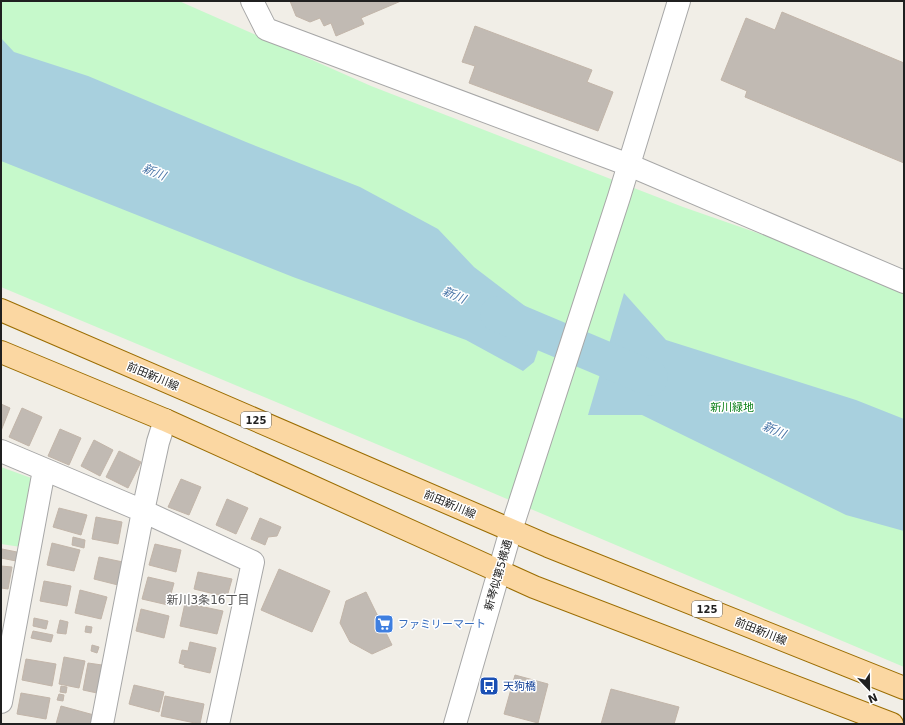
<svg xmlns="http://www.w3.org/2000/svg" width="905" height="725" font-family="'DejaVu Sans','Noto Sans JP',sans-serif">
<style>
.park{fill:#c6f9cb}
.water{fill:#a8d0de}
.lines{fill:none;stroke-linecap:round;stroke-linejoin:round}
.river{stroke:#a8d0de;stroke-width:36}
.building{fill:#c1bab3;stroke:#c2b5a9}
.minor-casing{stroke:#a7a7a7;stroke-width:24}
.tertiary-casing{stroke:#a7a7a7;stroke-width:24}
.primary-casing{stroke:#9b6d02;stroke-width:24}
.minor{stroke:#fff;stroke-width:22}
.tertiary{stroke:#fff;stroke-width:22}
.primary{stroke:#fbd7a2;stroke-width:22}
.labels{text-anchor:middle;stroke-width:3;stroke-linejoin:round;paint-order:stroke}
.shield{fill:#fff;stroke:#636363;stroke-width:1}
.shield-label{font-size:10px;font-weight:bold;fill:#202020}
.street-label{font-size:11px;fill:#202020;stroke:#fff}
.park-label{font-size:11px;fill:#0d801a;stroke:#fff}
.shop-label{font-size:11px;fill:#366cbe;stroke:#fff;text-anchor:start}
.transit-label{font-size:11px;fill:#164399;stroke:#fff;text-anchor:start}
.water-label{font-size:12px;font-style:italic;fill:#4a76a8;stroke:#fff}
.neighbourhood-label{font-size:12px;fill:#535353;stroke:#fff}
</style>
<rect width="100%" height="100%" fill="#f1eee7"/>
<path class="park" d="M 1,1 L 179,1 L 371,86 L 683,207 L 904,284 L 904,667 L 467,482 L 1,287 Z
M 1,467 L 34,479 L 21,547 L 1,544 Z"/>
<path class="water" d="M 1,38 L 14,52 L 88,76 L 246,142 L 360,187 L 438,229 L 474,267 L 547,323 L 534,362 L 523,371 L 466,340 L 293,277 L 1,161 Z
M 624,293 L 666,340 L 856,400 L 904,419 L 904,531 L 846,515 L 642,415 L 588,415 Z"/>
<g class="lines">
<path class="river" d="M 498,314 L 650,378"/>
</g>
<path class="building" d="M 290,1 L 401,1 L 361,18 L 364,24 L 336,36 L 331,23 L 324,26 L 320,18 L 310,22 L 296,16 Z
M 782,12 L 904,63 L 904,163 L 745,97 L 747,91 L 721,80 L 746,18 L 775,30 Z
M 475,26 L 592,70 L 587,82 L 613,92 L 598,131 L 469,83 L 475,66 L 462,62 Z
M 1,404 L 10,408 L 1,431 Z
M 22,408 L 42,417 L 29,446 L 9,437 Z
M 60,429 L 81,438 L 69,465 L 48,456 Z
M 94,440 L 113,450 L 100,476 L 81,466 Z
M 119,451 L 141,462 L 128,488 L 106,477 Z
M 181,479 L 201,487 L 189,515 L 168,507 Z
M 227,499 L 248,508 L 236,534 L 216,525 Z
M 59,508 L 87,515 L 81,535 L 53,527 Z
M 96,517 L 122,522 L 118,544 L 92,539 Z
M 260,518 L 281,527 L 277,536 L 268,537 L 265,545 L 251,539 Z
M 73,537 L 85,540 L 84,548 L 72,545 Z
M 52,543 L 80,550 L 74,571 L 47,565 Z
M 155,544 L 181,550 L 176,572 L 149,565 Z
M 2,549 L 17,552 L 16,561 L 1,558 Z
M 99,557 L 123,562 L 118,585 L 94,579 Z
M 1,566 L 12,567 L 8,589 L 1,588 Z
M 279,569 L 330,591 L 312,632 L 261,610 Z
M 198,572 L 232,579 L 227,597 L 194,589 Z
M 148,577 L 174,583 L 168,605 L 142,599 Z
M 44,581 L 71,586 L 67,606 L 40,601 Z
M 80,590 L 107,597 L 101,619 L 75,613 Z
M 366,592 L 392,645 L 372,654 L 350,642 L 340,623 L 346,601 Z
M 185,603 L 223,611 L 217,634 L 180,626 Z
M 141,609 L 169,616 L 164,638 L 136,631 Z
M 34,618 L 48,621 L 46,629 L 33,626 Z
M 60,620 L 68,622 L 66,634 L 57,633 Z
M 86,626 L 92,627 L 91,633 L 85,632 Z
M 33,631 L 53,635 L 51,642 L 31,638 Z
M 190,642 L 216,648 L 210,673 L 184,667 L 185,665 L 179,663 L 182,650 L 188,651 Z
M 92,645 L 99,647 L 97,653 L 91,651 Z
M 64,657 L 85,661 L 79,688 L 59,684 Z
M 26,659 L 56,664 L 52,686 L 22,680 Z
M 88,663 L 102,665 L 97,693 L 83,690 Z
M 515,675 L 548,684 L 538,723 L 504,714 Z
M 134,685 L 164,692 L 159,712 L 129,704 Z
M 61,686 L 67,687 L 66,693 L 60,692 Z
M 611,689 L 679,707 L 674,724 L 601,724 Z
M 21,693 L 50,698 L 46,719 L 17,714 Z
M 59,694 L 64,695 L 63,701 L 57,700 Z
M 165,696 L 204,704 L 200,724 L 161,716 Z
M 61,706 L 94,715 L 91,724 L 56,724 Z"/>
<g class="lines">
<defs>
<path id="minor" d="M 252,1 L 266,29 L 629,165 L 904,282
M 1,451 L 143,511 L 253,562 L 218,724
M 1,702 L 44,470
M 102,724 L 143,511 L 158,442 L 165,420"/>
<path id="tertiary" d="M 455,724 L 511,530 L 619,197 L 679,1"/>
<path id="primary" d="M 1,310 L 548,546 L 904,688
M 1,352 L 165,420 L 534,587 L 892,724"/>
</defs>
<use href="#minor" class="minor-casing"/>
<use href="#tertiary" class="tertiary-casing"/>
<use href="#primary" class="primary-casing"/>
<use href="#minor" class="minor"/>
<use href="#tertiary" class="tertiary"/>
<use href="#primary" class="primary"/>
</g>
<defs>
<symbol id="supermarket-square" viewBox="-11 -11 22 22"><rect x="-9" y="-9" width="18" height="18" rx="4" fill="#3f7fe0" stroke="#fff"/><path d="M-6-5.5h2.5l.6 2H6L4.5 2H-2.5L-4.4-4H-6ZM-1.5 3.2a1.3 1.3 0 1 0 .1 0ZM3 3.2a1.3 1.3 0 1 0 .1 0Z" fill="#fff"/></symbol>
<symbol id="bus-square" viewBox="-11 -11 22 22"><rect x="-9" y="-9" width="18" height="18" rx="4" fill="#1a4fb4" stroke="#fff"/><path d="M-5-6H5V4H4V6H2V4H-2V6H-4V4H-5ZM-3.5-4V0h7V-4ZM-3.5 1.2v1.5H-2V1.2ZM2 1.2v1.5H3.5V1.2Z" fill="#fff"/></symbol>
</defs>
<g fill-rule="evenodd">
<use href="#supermarket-square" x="373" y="613" width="22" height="22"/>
<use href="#bus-square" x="478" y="675" width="22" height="22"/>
</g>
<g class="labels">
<g class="shield">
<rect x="241" y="412" width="30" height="16" rx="3"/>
<rect x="692" y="601" width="30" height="16" rx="3"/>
</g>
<g class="shield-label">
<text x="256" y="424">125</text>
<text x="707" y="613">125</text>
</g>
<g class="street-label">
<text transform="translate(153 376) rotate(23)" y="4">前田新川線</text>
<text transform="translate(450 504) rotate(23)" y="4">前田新川線</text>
<text transform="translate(498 575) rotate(-74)" y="4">新琴似第5横通</text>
<text transform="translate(761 631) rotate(22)" y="4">前田新川線</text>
</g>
<g class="park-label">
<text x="732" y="411">新川緑地</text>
</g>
<g class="shop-label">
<text x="398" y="628">ファミリーマート</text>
</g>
<g class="transit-label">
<text x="503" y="690">天狗橋</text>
</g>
<g class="water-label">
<text transform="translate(154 172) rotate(22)" y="4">新川</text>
<text transform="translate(454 295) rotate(23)" y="4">新川</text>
<text transform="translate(774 430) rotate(23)" y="4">新川</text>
</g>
<g class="neighbourhood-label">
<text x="208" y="604">新川3条16丁目</text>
</g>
</g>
<rect width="905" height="725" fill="none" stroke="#202020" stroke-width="4"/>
<g transform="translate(869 689) rotate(158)" stroke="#ffffff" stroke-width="3" paint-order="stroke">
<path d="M0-3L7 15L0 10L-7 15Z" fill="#202020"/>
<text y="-6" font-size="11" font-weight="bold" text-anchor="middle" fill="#202020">N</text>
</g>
</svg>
